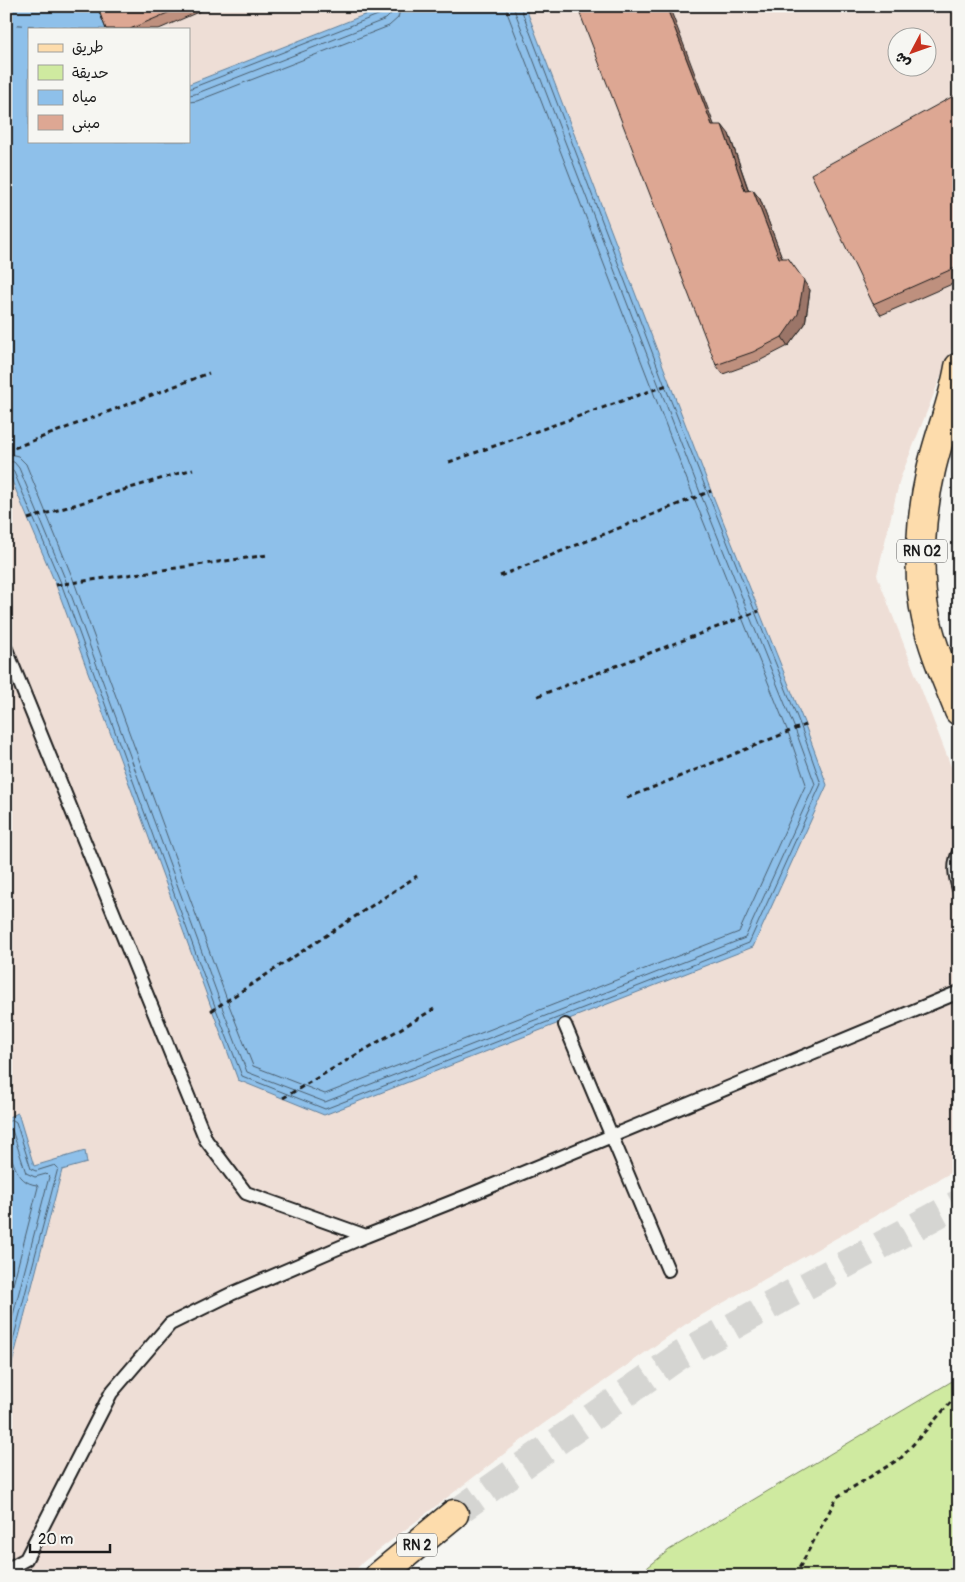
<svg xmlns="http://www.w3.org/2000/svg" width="965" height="1582" font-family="Pangolin,'Playpen Sans Arabic',sans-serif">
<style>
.built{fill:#eeded6;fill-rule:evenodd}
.green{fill:#cfeaa0;stroke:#76835e}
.water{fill:#8ec0ea;stroke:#607e98}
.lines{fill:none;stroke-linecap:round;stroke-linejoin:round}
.shore{stroke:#4a5e6e;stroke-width:1}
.ferry{stroke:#445564;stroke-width:1;stroke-dasharray:6 5;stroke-linecap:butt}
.primary-tunnel{stroke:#d5d5d2;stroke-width:28;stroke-dasharray:28 14;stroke-linecap:butt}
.service-casing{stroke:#1c1c1c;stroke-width:16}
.primary-casing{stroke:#1c1c1c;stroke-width:31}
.path{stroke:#1c1c1c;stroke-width:3;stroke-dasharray:5 4;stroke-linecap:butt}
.service{stroke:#f6f6f2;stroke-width:12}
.primary{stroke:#fddcac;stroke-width:28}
.wall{fill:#be907e;stroke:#1c1c1c}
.shaded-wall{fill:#9b7567;stroke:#1c1c1c}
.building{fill:#dda793;stroke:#1c1c1c}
.labels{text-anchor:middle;stroke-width:4.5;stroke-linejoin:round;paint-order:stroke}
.shield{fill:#f6f6f2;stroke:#5d5d5c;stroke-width:1}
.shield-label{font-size:14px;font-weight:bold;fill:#1c1c1c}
</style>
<rect width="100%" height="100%" fill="#f6f6f2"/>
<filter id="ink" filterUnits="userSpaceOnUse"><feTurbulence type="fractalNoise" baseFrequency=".02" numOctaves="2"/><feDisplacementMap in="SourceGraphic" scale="10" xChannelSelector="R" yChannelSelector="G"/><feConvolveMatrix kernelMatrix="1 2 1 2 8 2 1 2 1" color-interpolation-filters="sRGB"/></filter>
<g filter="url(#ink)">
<path class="built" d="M 100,6 L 387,6 L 189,84 L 189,29 L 109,29 Z
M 525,6 L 959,6 L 959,331 L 900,479 L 877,575 L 959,787 L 959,1168 L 686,1324 L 543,1424 L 363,1562 L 350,1576 L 6,1576 L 6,1387 L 62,1170 L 87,1163 L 85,1151 L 34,1166 L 18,1113 L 6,1118 L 6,467 L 56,585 L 827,785 L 805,725 L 711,491 ZM 898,38 L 928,38 L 928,68 L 898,68 Z"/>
<path class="green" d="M 959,1377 L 959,1576 L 637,1576 L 669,1550 Z"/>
<path class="water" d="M 6,6 L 100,6 L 109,29 L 29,29 L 29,141 L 189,141 L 189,84 L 387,6 L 525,6 L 711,491 L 805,725 L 827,785 L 753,947 L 324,1115 L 238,1080 L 56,585 L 6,467 Z
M 18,1113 L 34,1166 L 85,1151 L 87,1163 L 62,1170 L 6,1387 L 6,1118 Z"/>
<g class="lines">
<path class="shore" d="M 189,89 L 383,13 L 386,10 L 387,6
M 189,95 L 195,94 L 386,19 L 391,14 L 393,6
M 189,102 L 197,101 L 389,26 L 398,18 L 401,6
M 6,453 L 18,456 L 26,464 L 73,579 L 229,1005 L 253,1066 L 325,1094 L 739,932 L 806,784 L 788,732 L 694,498 L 508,15 L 506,6
M 6,461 L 14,462 L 19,468 L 66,581 L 222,1007 L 247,1072 L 325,1102 L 745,938 L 815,784 L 795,729 L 701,495 L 515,12 L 514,6
M 6,467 L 10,467 L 13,470 L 61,583 L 216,1009 L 242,1076 L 325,1109 L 749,943 L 821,784 L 801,727 L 665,386 L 520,6
M 6,1122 L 13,1120 L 16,1122 L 31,1169 L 36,1171 L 55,1165 L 58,1168 L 6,1367
M 6,1128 L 12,1130 L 26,1173 L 35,1177 L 46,1174 L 49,1177 L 6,1342
M 6,1138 C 12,1156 14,1183 37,1185 L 38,1187 L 6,1312"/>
<path class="ferry" d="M 6,24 L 78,29"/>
<path class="primary-tunnel" d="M 454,1514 L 679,1356 L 789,1295 L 959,1203"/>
<defs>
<path id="service" d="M 6,649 L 206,1140 L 246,1193 L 366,1236
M 959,852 C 953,865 955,876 959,889
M 565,1025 L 668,1270
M 6,1570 L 26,1559 L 111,1393 L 170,1324 L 231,1294 L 366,1236 L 467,1196 L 959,992"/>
<path id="primary" d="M 959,367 C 953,402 939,435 931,470 C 921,513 916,575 926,618 C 933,650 947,681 959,711
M 379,1576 L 454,1514"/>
</defs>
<use href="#service" class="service-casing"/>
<use href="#primary" class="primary-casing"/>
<path class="path" d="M 6,451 L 209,373
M 449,462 L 670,384
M 28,519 L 193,469
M 500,576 L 711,491
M 56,585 L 268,555
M 538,696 L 759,611
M 627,798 L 805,725
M 211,1011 L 417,876
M 283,1098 L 434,1009
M 795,1576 L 837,1497 L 901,1458 L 959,1393"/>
<use href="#service" class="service"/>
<use href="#primary" class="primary"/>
</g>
<path class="wall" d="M 97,6 L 212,6 L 159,29 L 106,29 Z
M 959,93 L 959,281 L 881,315 L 873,304 Z
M 714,125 L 729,134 L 749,191 L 760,199 L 782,258 L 810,290 L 805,324 L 788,346 L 759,361 L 723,374 L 716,365 Z"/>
<path class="shaded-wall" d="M 666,6 L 669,6 L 718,135 L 712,125 Z
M 722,125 L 729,134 L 752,201 L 745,191 Z
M 753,190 L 760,199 L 786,268 L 779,258 Z
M 788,258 L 810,290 L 805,324 L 788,346 L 782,337 Z"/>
<path class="building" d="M 97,6 L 184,6 L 130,29 L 106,29 Z
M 577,6 L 666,6 L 712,125 L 722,125 L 745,191 L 753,190 L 779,258 L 788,258 L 804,280 L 798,314 L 782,337 L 753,352 L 716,365 Z
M 959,93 L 959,266 L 873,304 L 811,174 Z"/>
</g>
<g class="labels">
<g class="shield">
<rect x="897" y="539.5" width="50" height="23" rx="4"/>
<rect x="397" y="1533.5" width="40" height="23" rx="4"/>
</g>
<g class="shield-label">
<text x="922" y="556">RN 02</text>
<text x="417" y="1550">RN 2</text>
</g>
</g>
<rect width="965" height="1582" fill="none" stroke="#f6f6f2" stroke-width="25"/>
<rect x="12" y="12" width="940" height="1557" fill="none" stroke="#1c1c1c" stroke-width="2" filter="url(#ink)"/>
<rect x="28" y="28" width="162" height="115" fill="#f6f6f2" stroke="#9f9f9c"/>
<rect x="38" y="44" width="25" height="8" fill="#fddcac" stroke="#9f9f9c"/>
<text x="72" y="52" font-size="15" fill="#1c1c1c">طريق</text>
<rect x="38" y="65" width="25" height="15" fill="#cfeaa0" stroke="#9f9f9c"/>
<text x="72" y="78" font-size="15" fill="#1c1c1c">حديقة</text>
<rect x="38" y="90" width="25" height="15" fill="#8ec0ea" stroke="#9f9f9c"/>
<text x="72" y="102" font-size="15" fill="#1c1c1c">مياه</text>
<rect x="38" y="115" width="25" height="15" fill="#dda793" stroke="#9f9f9c"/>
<text x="72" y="128" font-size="15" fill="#1c1c1c">مبنى</text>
<g transform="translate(912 52) rotate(229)"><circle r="24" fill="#f6f6f2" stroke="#9f9f9c"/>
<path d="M0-4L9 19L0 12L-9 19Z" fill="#c8321e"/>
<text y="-8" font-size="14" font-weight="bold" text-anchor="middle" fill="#1c1c1c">ش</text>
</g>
<path d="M30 1544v8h80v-8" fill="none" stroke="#1c1c1c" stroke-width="2.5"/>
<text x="38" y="1544" font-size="15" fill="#1c1c1c" stroke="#f6f6f2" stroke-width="4" paint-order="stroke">20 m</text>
</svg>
